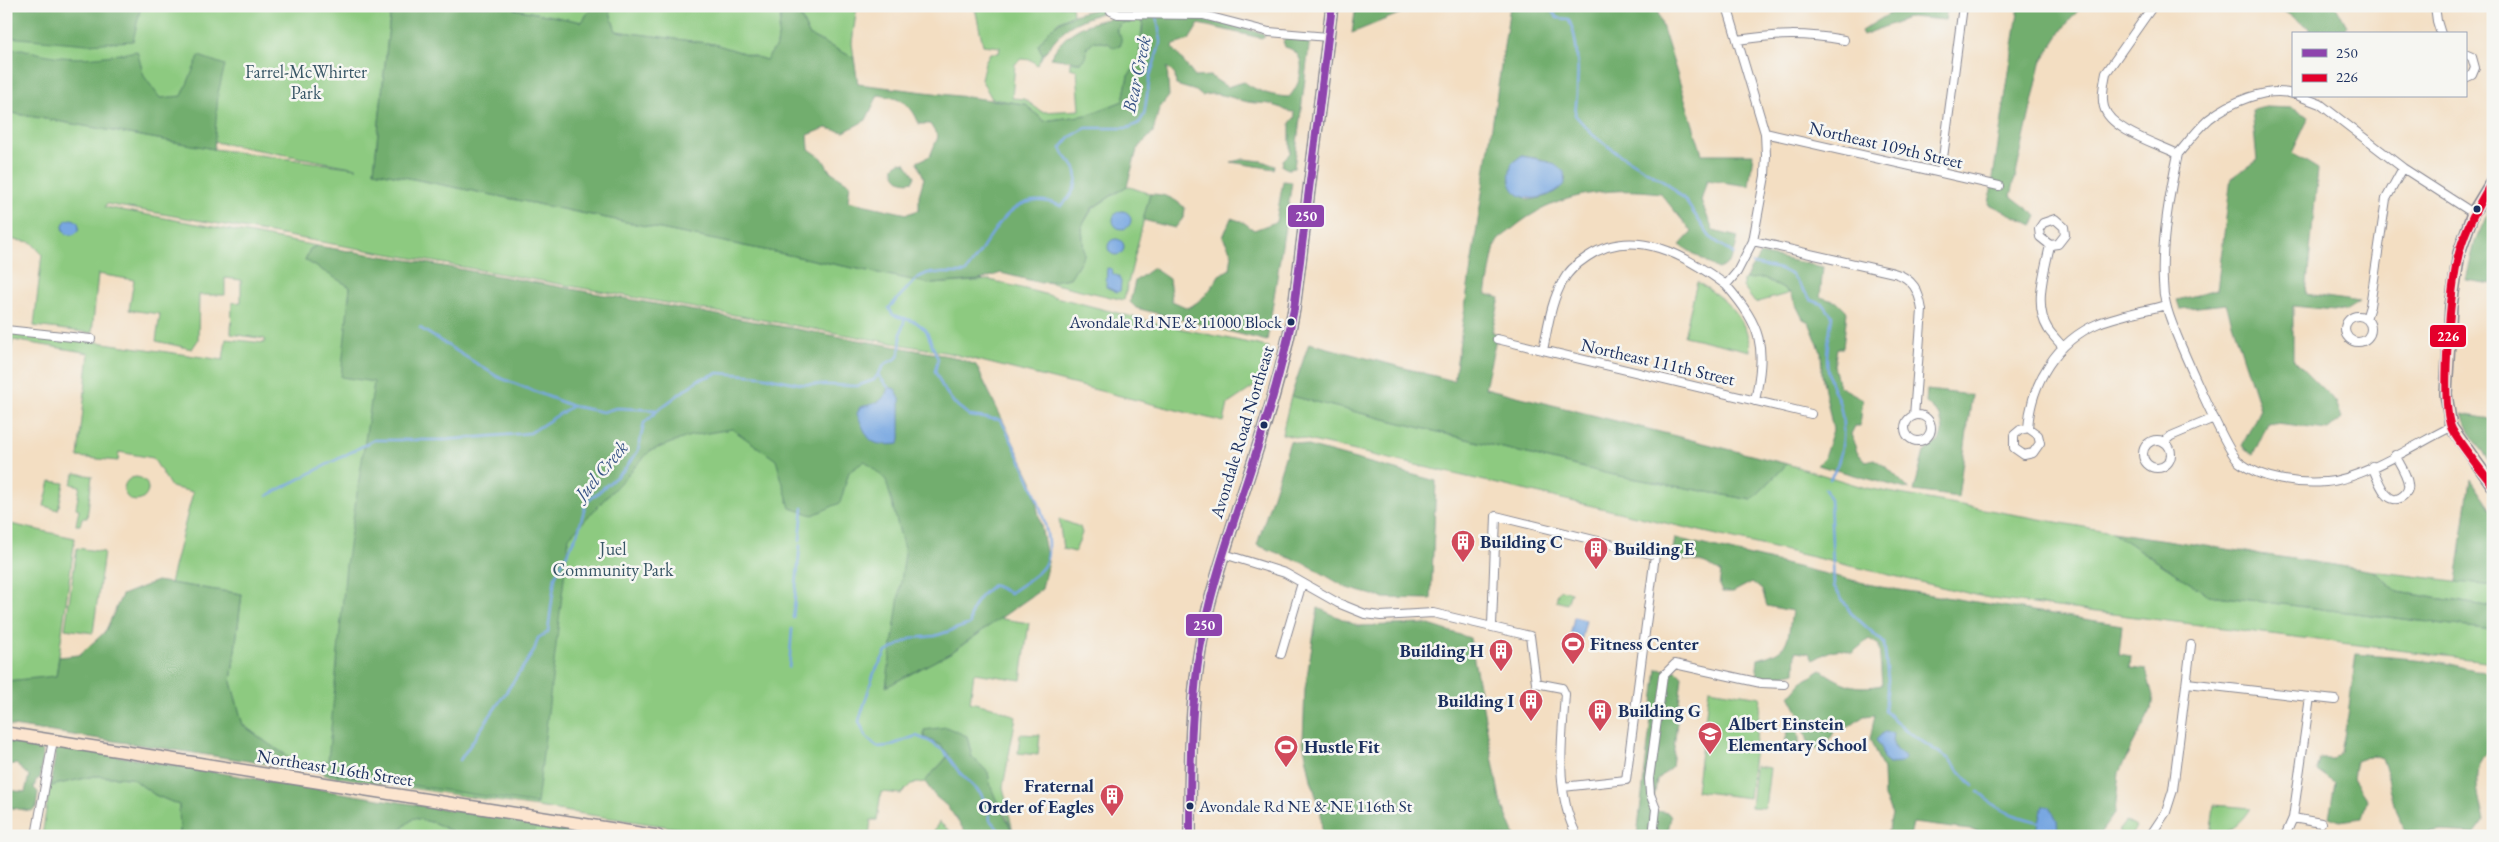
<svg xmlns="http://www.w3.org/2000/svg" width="2499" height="842" font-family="'EB Garamond',serif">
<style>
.green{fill:#8dca80;stroke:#547c6f}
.forest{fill:#72ae6e;stroke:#466e66;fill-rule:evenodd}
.water{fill:#78a7e1;stroke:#4a6ba0}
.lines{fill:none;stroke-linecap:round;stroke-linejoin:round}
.stream{stroke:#78a7e1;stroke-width:2.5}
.street-casing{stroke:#878690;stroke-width:10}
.secondary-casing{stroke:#878690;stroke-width:14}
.street{stroke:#fff;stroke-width:8}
.secondary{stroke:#fce5cf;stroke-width:11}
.bus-1-casing{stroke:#f6f6f2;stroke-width:11}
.bus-2-casing{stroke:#f6f6f2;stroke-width:11}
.bus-1{stroke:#8e44ad;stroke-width:8}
.bus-2{stroke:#e4002b;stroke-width:8}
.bus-dot{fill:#1b2f5e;stroke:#f6f6f2;stroke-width:2}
.labels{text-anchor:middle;stroke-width:5;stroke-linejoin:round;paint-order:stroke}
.bus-label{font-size:17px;fill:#1b2f5e;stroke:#f6f6f2;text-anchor:end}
.park-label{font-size:18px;fill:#385666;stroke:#f6f6f2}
.street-label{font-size:18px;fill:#1b2f5e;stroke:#f6f6f2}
.poi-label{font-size:18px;font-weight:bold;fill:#1b2f5e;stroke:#f6f6f2;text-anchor:start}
.water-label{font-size:19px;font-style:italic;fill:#375385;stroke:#f6f6f2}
.line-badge{stroke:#f6f6f2;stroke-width:2}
.badge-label{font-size:14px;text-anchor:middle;font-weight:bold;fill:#fff}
</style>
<rect width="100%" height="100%" fill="#f6f6f2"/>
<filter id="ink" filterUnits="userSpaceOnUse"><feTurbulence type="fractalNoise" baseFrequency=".02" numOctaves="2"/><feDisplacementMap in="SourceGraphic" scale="10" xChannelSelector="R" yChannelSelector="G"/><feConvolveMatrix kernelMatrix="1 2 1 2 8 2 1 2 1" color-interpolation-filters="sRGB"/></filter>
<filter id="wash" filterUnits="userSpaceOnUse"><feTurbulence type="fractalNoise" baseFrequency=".0096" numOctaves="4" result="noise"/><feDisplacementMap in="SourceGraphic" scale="20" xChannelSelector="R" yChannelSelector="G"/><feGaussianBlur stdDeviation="1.12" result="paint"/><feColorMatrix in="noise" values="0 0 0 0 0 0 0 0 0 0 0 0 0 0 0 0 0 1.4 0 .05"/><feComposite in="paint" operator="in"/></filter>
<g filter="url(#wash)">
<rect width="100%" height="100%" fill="#f3dec2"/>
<path class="green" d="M 6,6 L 391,6 L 374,171 L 932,284 L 990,280 L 1164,325 L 1268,347 L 1258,384 L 1228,404 L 1224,422 L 949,353 L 106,204 L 105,207 L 317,246 L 310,249 L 305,260 L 350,286 L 342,377 L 371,381 L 942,356 L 893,683 L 952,652 L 980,633 L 983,616 L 1029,623 L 1021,680 L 974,673 L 970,702 L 996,708 L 1016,717 L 1003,787 L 1014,836 C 1011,829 1009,820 1005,813 C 993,794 991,796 988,772 L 972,757 L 967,736 L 924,737 L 940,745 L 949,754 C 942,765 932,771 925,782 L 911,784 L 901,794 L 881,792 L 877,820 L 871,820 L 869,836 L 730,836 L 324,775 L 325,762 L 304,766 L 270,745 L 243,725 L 231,682 L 242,594 L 170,583 L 193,492 L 171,487 L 153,458 L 119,452 L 118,461 L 78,457 L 89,353 L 13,340 L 6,370 L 6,332 L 90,341 L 223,360 L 226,339 L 265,343 L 265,339 L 231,334 L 232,303 L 241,302 L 241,280 L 225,278 L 225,295 L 199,295 L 198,340 L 192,349 L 156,341 L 160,314 L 129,310 L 134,280 L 98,274 L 92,333 L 34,326 L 42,254 L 31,242 L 6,239 L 6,112 L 214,149 L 357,168 L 6,104 Z
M 515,6 L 592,6 L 582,22 L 515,9 Z
M 608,6 L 782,6 L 782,10 L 777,45 L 766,60 L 714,44 L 615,31 Z
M 803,6 L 857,6 L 852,43 L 854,58 L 809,35 L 801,17 Z
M 966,6 L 1072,6 L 1073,14 L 1058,22 L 1038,45 L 1043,55 L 1037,65 L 1031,60 L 1021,59 L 1015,64 L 1012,98 L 1024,99 L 1042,112 L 1080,110 L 1077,70 L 1070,68 L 1070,62 L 1081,62 L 1086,56 L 1087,47 L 1094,41 L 1108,43 L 1121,23 L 1130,23 L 1133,17 L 1143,16 L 1139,62 L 1128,76 L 1123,101 L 1087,115 L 1044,121 L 1025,104 L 992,99 L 981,79 L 985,62 L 990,53 L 999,53 L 1000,47 L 983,45 L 975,8 Z
M 1127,186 L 1150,194 L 1124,300 L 1046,282 L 1070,278 L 1084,255 L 1082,226 L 1093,208 Z
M 1764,278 L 1790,293 L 1755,303 L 1743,287 L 1743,281 L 1745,279 Z
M 1697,282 C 1723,297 1749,318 1750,351 L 1684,336 Z
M 1291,396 L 1609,474 L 1752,500 L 1787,464 L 1866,488 L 2112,532 L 2208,595 L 2493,630 L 2493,662 L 1993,599 L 1282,434 Z
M 75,473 L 92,476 L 87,518 L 82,518 L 80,525 L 76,525 L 79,509 L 76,508 L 80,486 L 71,484 Z
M124 489a12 12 0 1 1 24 0a12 12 0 1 1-24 0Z
M 50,481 L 64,483 L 58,510 L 44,506 Z
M 1059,519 L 1080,527 L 1082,533 L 1075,552 L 1063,549 Z
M 6,523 L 75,538 L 56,677 L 6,681 Z
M 77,548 L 104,552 L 93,633 L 65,629 Z
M 2374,571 L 2493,586 L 2493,607 L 2398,592 Z
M 1561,590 L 1571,592 L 1567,604 L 1556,601 L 1558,592 Z
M 1709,689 L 1761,697 L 1749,798 L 1696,791 Z
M 1020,734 L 1040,735 L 1038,755 L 1018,753 Z
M 1755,766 L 1770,768 L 1765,808 L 1751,807 Z
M 94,776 L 131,778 L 155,795 L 179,805 L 180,833 L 175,836 L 42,836 L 50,786 Z
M 2214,805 L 2251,808 C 2243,822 2227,836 2210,836 Z
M 414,818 L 435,823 L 461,836 L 392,836 Z
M 2126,821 L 2136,828 L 2130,836 L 2125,836 L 2118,831 Z
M 939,822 L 956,836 L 931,836 Z
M 535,828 L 583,836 L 533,836 Z"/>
<path class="forest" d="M 6,6 L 141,6 L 133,41 L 88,44 L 6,37 Z
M 391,6 L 515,6 L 515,9 L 582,22 L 592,6 L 608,6 L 616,31 L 714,44 L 766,60 L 777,45 L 782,6 L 803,6 L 801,17 L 809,35 L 854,58 L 858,84 L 1025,104 L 1044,121 L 1087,115 L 1123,101 L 1128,76 L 1139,62 L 1143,24 L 1142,8 L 1125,6 L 1195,6 L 1198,18 L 1262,33 L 1265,37 L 1261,38 L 1199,24 L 1189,40 L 1174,45 L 1173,48 L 1195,77 L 1210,76 L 1227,87 L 1244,82 C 1258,92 1272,96 1289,97 C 1302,83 1310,53 1285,47 L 1283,41 L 1288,36 L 1310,38 L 1294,168 L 1288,169 L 1282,166 L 1283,160 L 1290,153 L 1290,123 L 1295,117 L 1294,112 C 1285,112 1284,108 1276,106 C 1268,102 1257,104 1248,102 C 1233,99 1217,90 1202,96 L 1196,91 L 1176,85 L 1175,75 L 1167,67 L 1169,96 L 1159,109 L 1153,132 L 1137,150 L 1127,186 L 1092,208 L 1082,226 L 1084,255 L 1070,278 L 1041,283 L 1001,273 L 980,280 L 932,284 L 374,171 ZM 878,95 C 899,98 911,102 919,124 L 930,124 L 938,137 L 930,156 L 917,162 L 924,178 L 919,195 L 919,210 L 907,214 L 848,201 L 850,184 L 830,171 L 822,158 L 809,149 L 808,135 L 826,128 L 844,132 L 866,120 Z
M 1356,6 L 1418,6 L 1352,33 Z
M 1510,6 L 1656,6 L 1702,154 L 1753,154 L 1749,186 L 1707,180 L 1701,201 L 1713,231 L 1738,237 C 1735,250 1733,264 1718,269 L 1680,245 L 1692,232 L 1660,193 C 1608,186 1553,194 1512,229 C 1508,233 1500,237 1497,242 C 1492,251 1489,282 1486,294 L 1500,298 L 1492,332 L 1497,334 L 1485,388 L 1787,464 L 1752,500 L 1609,474 L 1291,396 L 1309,343 L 1454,381 ZM 1521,156 C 1542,159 1554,159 1566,178 C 1562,192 1541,200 1527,200 L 1510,179 L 1512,163 Z
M 1895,6 L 1947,6 L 1945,20 L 1910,17 L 1863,35 L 1861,31 L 1897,9 Z
M 2019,6 L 2082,6 L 2064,27 L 2041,63 L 2011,196 L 2037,216 L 2033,225 L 1989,204 Z
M 2276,6 L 2336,6 L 2347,26 L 2344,34 L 2309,34 L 2309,28 Z
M 1101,8 L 1103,12 C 1068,25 1065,26 1043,55 L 1038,45 C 1055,19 1072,14 1101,8 Z
M 1118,17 L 1133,17 L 1130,23 L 1121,23 L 1116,30 L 1121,37 L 1121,45 L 1114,48 L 1108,43 L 1094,41 L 1087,47 L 1086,56 L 1081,62 L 1050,58 C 1066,30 1087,22 1118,17 Z
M 22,49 C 69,62 91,59 137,51 L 144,76 L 160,98 L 182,96 L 199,56 L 225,65 L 218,93 L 214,149 L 6,112 L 6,50 Z
M 2266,107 L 2292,108 L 2309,117 L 2292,153 L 2318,169 L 2306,294 L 2359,302 L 2345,311 L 2293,306 L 2293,359 L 2336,402 L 2342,418 L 2328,430 L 2268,423 L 2253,455 L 2242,446 L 2260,409 L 2226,304 L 2180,309 L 2177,300 L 2217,290 L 2231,178 L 2257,160 L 2252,110 Z
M 1244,159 L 1262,161 L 1275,166 L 1274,169 L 1231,162 Z
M 900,162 L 906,163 L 915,176 L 913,181 C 902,184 893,178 894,166 Z
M 1283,181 L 1292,182 L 1267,341 L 1136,308 L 1130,302 L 1135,281 L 1153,268 L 1169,279 L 1172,301 L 1188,308 C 1203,300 1211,290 1219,275 L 1230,269 L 1232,254 L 1223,237 L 1231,218 L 1243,222 L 1254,230 L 1276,222 Z
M 1150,194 C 1165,194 1174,198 1185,208 L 1184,217 L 1175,228 L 1143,220 Z
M 2493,201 L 2493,284 L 2466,280 L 2475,242 Z
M 317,246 L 414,261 L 954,357 L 976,365 L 1032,481 L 1048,562 L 1042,589 L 952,652 L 886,687 L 905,553 L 886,480 L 865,461 L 849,472 L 840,503 L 813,515 L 790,508 L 776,460 L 732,429 L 690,436 L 650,451 L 569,537 L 537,804 L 6,725 L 6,681 L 56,676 L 59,657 L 79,655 L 105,632 L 122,595 L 157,581 L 242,594 L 231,682 L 243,725 L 270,745 L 304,766 L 328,761 L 346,565 L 374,382 L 341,377 L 350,287 L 305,260 L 310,249 Z
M 1760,254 L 1823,267 L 1820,297 L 1837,302 L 1847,312 L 1843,348 L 1837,348 L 1834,366 L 1839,386 L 1863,399 L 1860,426 L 1855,426 L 1851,434 L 1857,452 L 1865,461 L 1874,459 L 1889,469 L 1910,490 L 1817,465 L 1824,458 L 1833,430 L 1822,375 L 1821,352 L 1809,322 L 1803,319 L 1790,293 L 1764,278 L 1745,279 Z
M 1927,390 L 1972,395 L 1958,497 L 1914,491 L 1924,452 L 1939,441 L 1943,429 L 1940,416 L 1926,403 Z
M 2462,414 L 2490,419 L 2493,423 L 2493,466 L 2469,432 Z
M 1290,441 L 1436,481 L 1431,599 L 1384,598 L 1347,588 L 1308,565 L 1257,545 Z
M 2470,479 L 2493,513 L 2493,586 L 2456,582 Z
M 2112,532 L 2374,571 L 2398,592 L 2493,607 L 2493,630 L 2208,595 Z
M 1675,538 L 1881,587 L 2122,625 L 2119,654 L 2131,656 L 2130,668 L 2146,670 L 2153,696 L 2151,710 L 2119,772 L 2115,813 L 2098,836 L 1978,836 L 1978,831 L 1913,823 L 1910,836 L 1882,836 L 1889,829 L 1892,814 L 1884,797 L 1883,770 L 1870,739 L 1875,715 L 1864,716 L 1849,727 L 1836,727 L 1832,736 L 1821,750 L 1810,748 L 1799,713 L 1790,696 L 1802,682 L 1821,670 C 1843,685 1855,690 1882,685 L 1879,645 L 1869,639 L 1852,653 C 1836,645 1827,653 1813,660 L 1809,653 L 1796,651 L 1795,672 L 1775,677 L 1756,678 L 1758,659 C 1791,650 1787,642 1792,611 L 1767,606 L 1762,590 L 1752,582 L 1733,592 L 1722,592 L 1719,585 L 1721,572 C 1703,561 1692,559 1671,560 Z
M 1318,608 L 1358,626 L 1426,624 L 1470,638 L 1500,799 L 1515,836 L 1322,836 L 1321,813 L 1311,780 L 1303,741 L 1305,689 Z
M 2356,654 L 2437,661 L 2475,670 L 2493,671 L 2493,748 C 2467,762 2479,798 2484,821 L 2475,833 L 2442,831 L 2423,834 L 2406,831 C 2390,807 2392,784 2382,758 L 2373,755 L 2356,761 L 2353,778 L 2367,799 L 2362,818 L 2340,821 L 2329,817 L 2335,783 L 2317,770 L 2320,759 L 2333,759 L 2341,751 L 2348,715 Z
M 1657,669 L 1677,671 L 1682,676 L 1672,767 L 1657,780 L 1652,810 L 1668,813 L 1671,817 L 1667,836 L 1637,836 Z
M 1790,723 L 1795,724 C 1799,734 1801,743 1797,753 L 1792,754 L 1786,750 L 1785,742 Z
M 946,727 L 967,736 L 972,757 L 988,772 C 991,798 1005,812 1014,836 L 973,836 L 966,833 L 948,807 L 935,796 L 925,782 C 932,771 942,766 949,754 L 940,745 L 924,737 L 924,730 Z
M 6,741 L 40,747 L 43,753 L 40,778 L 36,780 L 34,788 L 38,792 L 36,808 L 31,811 L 6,807 L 6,790 L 25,792 L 29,776 L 16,764 L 6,765 Z
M 57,746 L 366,797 L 590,831 L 589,836 L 536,828 L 533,836 L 461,836 L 435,823 L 414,818 L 392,836 L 175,836 L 180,833 L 179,805 L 155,795 L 131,778 L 94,776 L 50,786 Z"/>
<path class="water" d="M 1521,156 C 1537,159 1552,160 1564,172 L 1565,183 C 1543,208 1499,203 1512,163 Z
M1113 220a9 9 0 1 1 18 0a9 9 0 1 1-18 0Z
M63 227a8 8 0 1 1 16 0a8 8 0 1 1-16 0Z
M1108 247a8 8 0 1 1 16 0a8 8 0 1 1-16 0Z
M 1107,268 L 1112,269 L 1113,274 L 1118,276 L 1121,282 L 1120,291 L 1117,292 L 1106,287 Z
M 888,387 L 895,389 L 900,399 L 900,438 L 899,444 C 868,447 869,440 857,414 L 860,407 C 874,404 885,403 888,387 Z
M 1574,617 L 1586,620 L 1579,650 L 1575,649 L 1577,639 L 1570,637 Z
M 1884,732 L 1893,733 L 1892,741 L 1896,751 L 1904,755 L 1905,759 L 1901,763 L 1889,764 L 1883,759 L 1881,746 L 1876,740 Z
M 2043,806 L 2050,807 L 2057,820 L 2058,836 L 2039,836 L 2038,826 Z"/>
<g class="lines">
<path class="stream" d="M 1424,6 L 1426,6
M 1549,6 L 1557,18 L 1568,19 C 1581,40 1578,90 1575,115 L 1593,135 L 1620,155 L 1667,183 L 1685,200 L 1710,237 L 1734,254
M 1753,264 L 1780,269 L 1792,275 L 1811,300 L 1822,304 L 1832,315 C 1830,334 1824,356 1829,376 C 1831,386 1837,395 1840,405 C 1846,429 1844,458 1830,479
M 420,328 L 498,377 L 572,406 L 603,412 L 616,408 L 658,410
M 878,375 L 888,387
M 1825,489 L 1830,500 L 1834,586 L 1851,613 L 1884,643 L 1888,680 L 1885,711 L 1906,731 L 1949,759 L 1973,786
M 267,496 L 374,440 L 443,440 L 530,433 L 572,406
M 800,540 L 803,508
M 793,618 L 800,545
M 789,668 L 792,629
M 460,760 L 534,651 L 538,638 L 548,632 L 555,577 L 578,532 L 586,503 L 624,470 L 638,451 L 644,423 L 658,410 L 698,380 L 718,373 L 761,376 L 801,384 L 857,386 L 874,380 L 885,364 L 897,358 L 900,351 L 901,333 L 905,318
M 1978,791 C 1996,811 2014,816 2039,822
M 1004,836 L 990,820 L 989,809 L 981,794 L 959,772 L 944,751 L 929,741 L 916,736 L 889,746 L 877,747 L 866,737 L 859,721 L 874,673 L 886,652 L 912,638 L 935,636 L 970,624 C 970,605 979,597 993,585 L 1010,593 C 1020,585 1036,577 1043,567 C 1064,539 1015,448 1001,420 L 970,416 L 954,403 L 943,388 L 935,371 L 938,359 L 926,330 L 916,322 L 893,315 L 889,308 L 917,278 L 928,273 L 965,273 C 993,240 1008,183 1061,206 C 1071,197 1082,181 1074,167 C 1069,159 1065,159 1061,148 L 1070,137 L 1086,128 L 1128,128 L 1139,123 L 1144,115 L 1150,76 L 1161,41 L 1155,6"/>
</g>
</g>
<g filter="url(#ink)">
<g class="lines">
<defs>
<path id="street" d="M 1109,6 L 1111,11 L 1118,14 L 1203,15 L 1269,32 L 1328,37
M 1727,6 L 1765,133 L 1766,155 L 1765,176 L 1753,241 L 1737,272 L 1726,285 C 1763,328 1766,346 1755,401
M 2153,6 L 2106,73 C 2104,84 2101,96 2104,107 C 2110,130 2158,144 2178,154 C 2188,142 2198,129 2209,119 C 2229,103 2267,86 2293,94
M 2435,6 L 2437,21 L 2441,34
M 1737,40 C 1778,34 1803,33 1844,40
M 2465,54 L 2472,57 L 2475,68 L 2472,75 L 2465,78
M 2299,96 L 2320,104 L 2403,168 L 2473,213
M 1765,133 L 1999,186
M 2178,154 C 2170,191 2161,244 2163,282 C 2163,289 2164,297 2166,304 C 2170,325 2226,451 2239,462 C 2262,480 2298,484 2326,482 C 2363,479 2416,444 2451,427
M 1941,173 L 1963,6
M 1753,241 L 1894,273 C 1913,278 1919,291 1922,310 L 1914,416
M 2050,245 L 2040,237 L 2039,229 L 2043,223 L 2055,219 L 2064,227 L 2065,235 L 2058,244 L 2050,245 C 2045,270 2033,305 2048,329 C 2052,335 2058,341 2063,347
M2345 329a13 13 0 1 1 26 0a13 13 0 1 1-26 0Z
M 2366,319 L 2370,306 L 2386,199 L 2403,168
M 6,330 L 91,339
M 1497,339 L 1811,414
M 1543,350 C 1548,327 1551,301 1563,281 C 1568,271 1578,263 1587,257 C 1634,225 1687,256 1726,285
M1905 428a13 13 0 1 1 26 0a13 13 0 1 1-26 0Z
M 2028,428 L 2038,435 L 2040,443 L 2033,453 L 2024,455 L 2014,448 L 2014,435 L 2020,430 L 2028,428 C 2031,383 2056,341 2099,323 C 2120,315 2144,311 2166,305
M2143 454a14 14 0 1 1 28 0a14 14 0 1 1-28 0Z
M 2164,442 L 2171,436 L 2214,418
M 2372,466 C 2377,477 2387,511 2404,495 C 2407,492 2409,488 2408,484 C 2407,474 2399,463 2395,455
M 1224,554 L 1285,573 L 1338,603 L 1365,614 L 1381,616 L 1433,613 L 1530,636 L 1536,683 L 1562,688 L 1565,694 C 1562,741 1554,792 1577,836
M 1492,625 L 1496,516 L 1655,555 L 1626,780 L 1563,787
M 1281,654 L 1302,583
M 2187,683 L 2335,700
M 2293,818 L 2321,823
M 36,836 L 53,740
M 1653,836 L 1656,809 L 1650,794 L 1649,779 L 1663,676 L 1675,664 L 1761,683 L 1784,684
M 2150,836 L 2166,812 L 2173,790 L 2191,645
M 2285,836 L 2293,818 L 2310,697"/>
<path id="secondary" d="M 2493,180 L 2473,213 L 2459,253 L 2451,306 L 2446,394 L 2451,427 L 2493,486
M 6,733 L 658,836
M 1190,836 C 1190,759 1190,681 1209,605 C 1235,506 1276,410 1294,309 L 1332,6"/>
</defs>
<use href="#street" class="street-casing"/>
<use href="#secondary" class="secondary-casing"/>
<use href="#street" class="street"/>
<use href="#secondary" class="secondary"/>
<defs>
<path id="bus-1" d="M 1190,836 C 1190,768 1190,699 1203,632 C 1215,573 1236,516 1254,459 C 1270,409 1284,360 1294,309 L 1332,6"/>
<path id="bus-2" d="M 2493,180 C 2479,204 2466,226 2459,253 C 2451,285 2440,397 2451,427 C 2456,440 2483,472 2493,486"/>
</defs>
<use href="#bus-1" class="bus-1-casing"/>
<use href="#bus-2" class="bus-2-casing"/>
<use href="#bus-1" class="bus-1"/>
<use href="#bus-2" class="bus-2"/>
</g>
</g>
<defs>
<symbol id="building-pin" viewBox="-11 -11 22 30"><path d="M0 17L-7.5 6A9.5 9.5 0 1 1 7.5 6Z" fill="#d1495b" stroke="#f6f6f2"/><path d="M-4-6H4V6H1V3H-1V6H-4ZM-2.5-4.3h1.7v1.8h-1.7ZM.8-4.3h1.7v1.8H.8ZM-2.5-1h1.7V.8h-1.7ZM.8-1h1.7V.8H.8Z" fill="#fff"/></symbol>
<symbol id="stadium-pin" viewBox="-11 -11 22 30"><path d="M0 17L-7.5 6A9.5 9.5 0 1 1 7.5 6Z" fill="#d1495b" stroke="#f6f6f2"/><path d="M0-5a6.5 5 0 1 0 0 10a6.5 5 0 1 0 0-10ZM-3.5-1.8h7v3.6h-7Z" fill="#fff"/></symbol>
<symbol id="school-pin" viewBox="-11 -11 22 30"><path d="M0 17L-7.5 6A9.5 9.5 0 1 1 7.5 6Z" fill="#d1495b" stroke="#f6f6f2"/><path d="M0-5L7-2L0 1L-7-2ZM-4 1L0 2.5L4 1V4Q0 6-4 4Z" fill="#fff"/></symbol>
</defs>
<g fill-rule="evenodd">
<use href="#building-pin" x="1449" y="528" width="28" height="38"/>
<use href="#building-pin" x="1582" y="535" width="28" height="38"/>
<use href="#stadium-pin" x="1559" y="630" width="28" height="38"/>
<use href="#building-pin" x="1487" y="637" width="28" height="38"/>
<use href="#building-pin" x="1517" y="687" width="28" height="38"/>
<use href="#building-pin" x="1586" y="697" width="28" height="38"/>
<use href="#school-pin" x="1696" y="720" width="28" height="38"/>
<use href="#stadium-pin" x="1272" y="733" width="28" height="38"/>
<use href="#building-pin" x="1098" y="782" width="28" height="38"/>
</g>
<g class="bus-dot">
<circle cx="2477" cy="209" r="4.5"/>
<circle cx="1291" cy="322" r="4.5"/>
<circle cx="1264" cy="425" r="4.5"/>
<circle cx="1190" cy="806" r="4.5"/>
</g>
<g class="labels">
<g class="bus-label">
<text x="1282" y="328">Avondale Rd NE &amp; 11000 Block</text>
<text x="1199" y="812" text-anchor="start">Avondale Rd NE &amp; NE 116th St</text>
</g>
<g class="park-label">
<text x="306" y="78">Farrel-McWhirter<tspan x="306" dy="21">Park</tspan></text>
<text x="613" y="555">Juel<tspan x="613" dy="21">Community Park</tspan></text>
</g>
<g class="street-label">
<text transform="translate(1886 145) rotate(13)" y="6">Northeast 109th Street</text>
<text transform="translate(1658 362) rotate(13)" y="6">Northeast 111th Street</text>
<text transform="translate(1242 432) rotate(-73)" y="6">Avondale Road Northeast</text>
<text transform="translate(335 768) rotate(9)" y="6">Northeast 116th Street</text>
</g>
<g class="poi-label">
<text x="1480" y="548">Building C</text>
<text x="1614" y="555">Building E</text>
<text x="1590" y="650">Fitness Center</text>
<text x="1484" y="657" text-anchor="end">Building H</text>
<text x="1514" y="707" text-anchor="end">Building I</text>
<text x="1618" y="717">Building G</text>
<text x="1728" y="730">Albert Einstein<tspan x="1728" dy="21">Elementary School</tspan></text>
<text x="1304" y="753">Hustle Fit</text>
<text x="1094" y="792" text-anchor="end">Fraternal<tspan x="1094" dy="21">Order of Eagles</tspan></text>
</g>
<g class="water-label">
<text transform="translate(1136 74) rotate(-78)" y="7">Bear Creek</text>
<text transform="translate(601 470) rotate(-50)" y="7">Juel Creek</text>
</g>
</g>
<g class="line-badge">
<rect x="1287" y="204" width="38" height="24" rx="5" fill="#8e44ad"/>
<rect x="2429" y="324" width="38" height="24" rx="5" fill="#e4002b"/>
<rect x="1185" y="613" width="38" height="24" rx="5" fill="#8e44ad"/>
</g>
<g class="badge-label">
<text x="1306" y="221">250</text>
<text x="2448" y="341">226</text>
<text x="1204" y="630">250</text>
</g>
<rect width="2499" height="842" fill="none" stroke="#f6f6f2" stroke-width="25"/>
<rect x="2292" y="32" width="175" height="65" fill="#f6f6f2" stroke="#9ea6b7"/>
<rect x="2302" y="49" width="25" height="8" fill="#8e44ad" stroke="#9ea6b7"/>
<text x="2336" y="58" font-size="15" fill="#1b2f5e">250</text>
<rect x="2302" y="74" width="25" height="8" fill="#e4002b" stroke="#9ea6b7"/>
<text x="2336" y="82" font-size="15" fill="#1b2f5e">226</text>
</svg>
